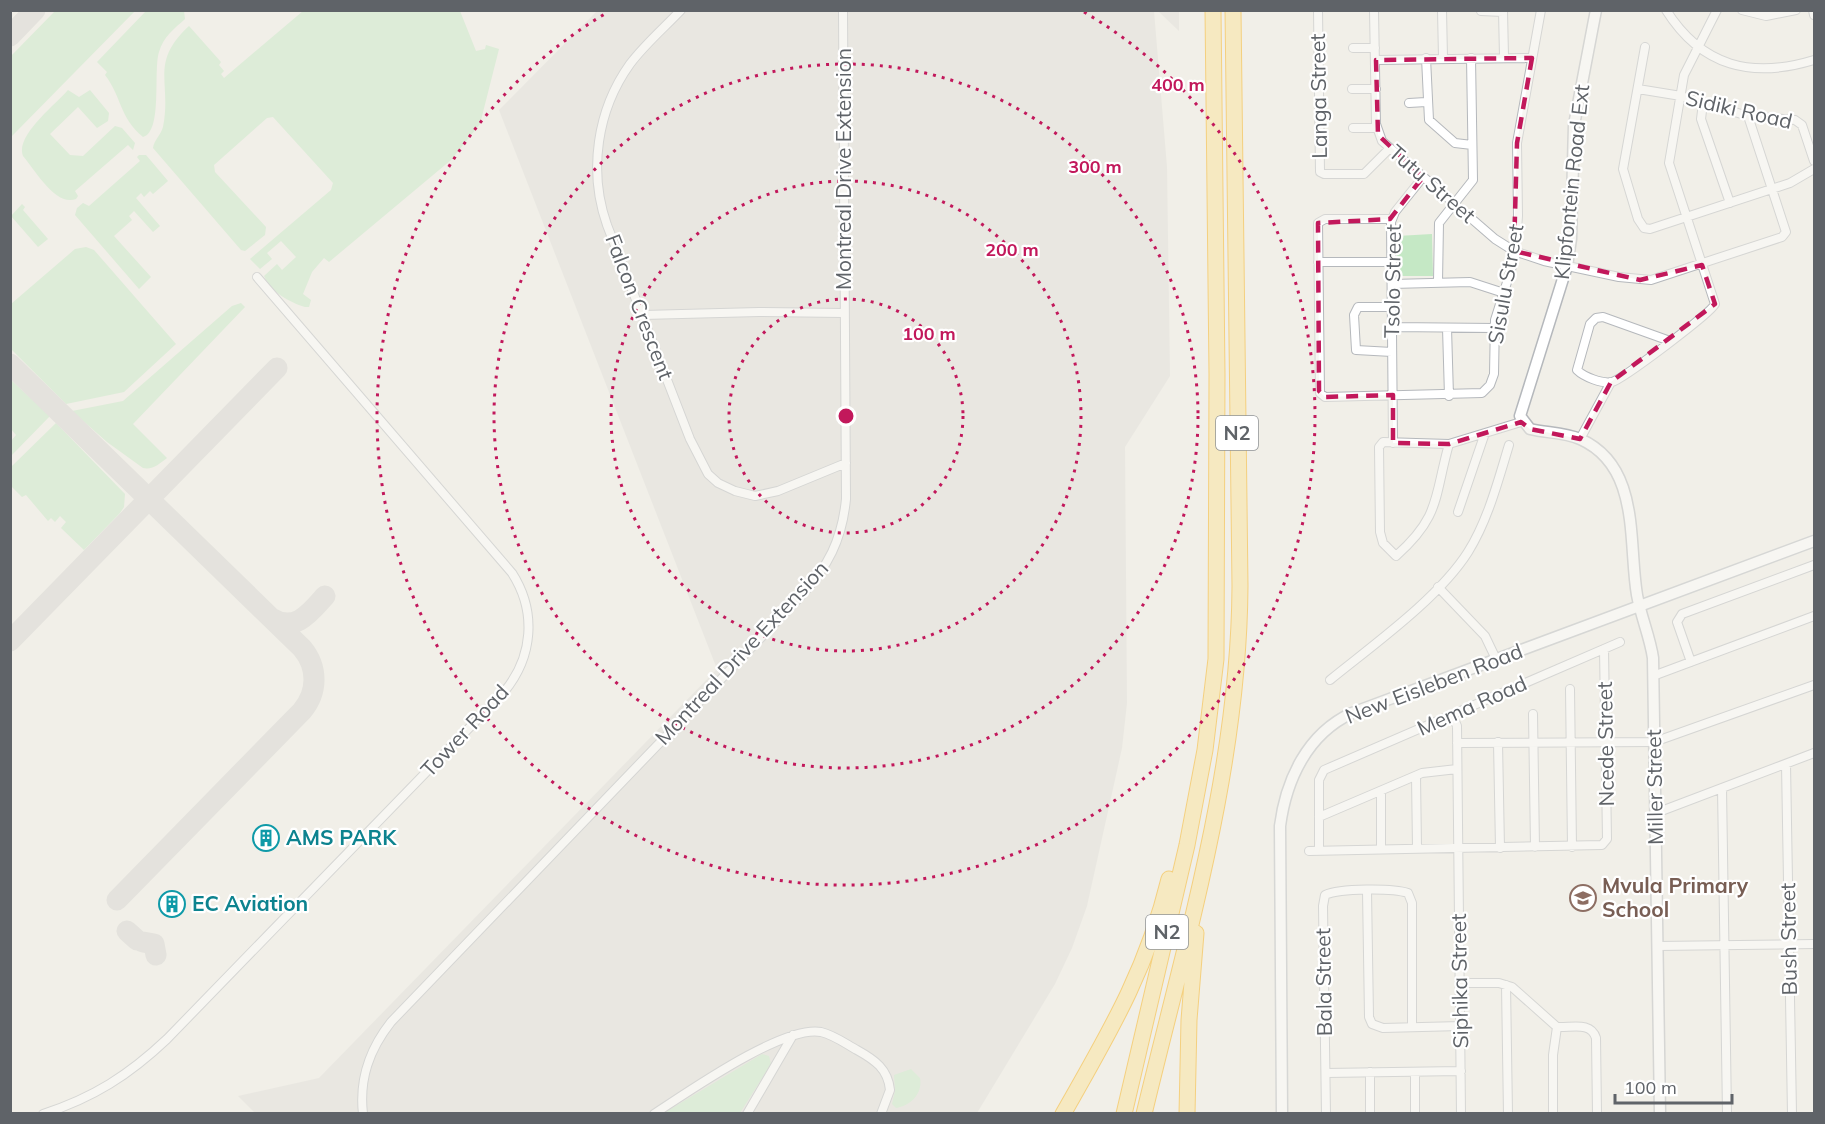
<svg xmlns="http://www.w3.org/2000/svg" width="1825" height="1124" font-family="Mulish,sans-serif">
<style>
.industrial{fill:#e0deda}
.green{fill:#c5e8c5}
.lines{fill:none;stroke-linecap:round;stroke-linejoin:round}
.taxiway{stroke:#d4d3d0;stroke-width:21}
.minor-casing{stroke:#b5b8bc;stroke-width:10}
.tertiary-casing{stroke:#b5b8bc;stroke-width:13}
.secondary-casing{stroke:#b6babf;stroke-width:13}
.motorway-casing{stroke:#f9ab00;stroke-width:17}
.minor{stroke:#fff;stroke-width:8}
.tertiary{stroke:#fff;stroke-width:10}
.secondary{stroke:#fff;stroke-width:10}
.motorway{stroke:#fde293;stroke-width:15}
.marked{fill:none;stroke:#c2185b;stroke-width:4.5;stroke-dasharray:12 8;stroke-linejoin:round}
.ring{fill:none;stroke:#c2185b;stroke-width:3;stroke-dasharray:3 6}
.labels{text-anchor:middle;stroke-width:4.5;stroke-linejoin:round;paint-order:stroke}
.shield{fill:#fff;stroke:#8f9295;stroke-width:1.5}
.shield-label{font-size:20px;font-weight:bold;fill:#5f6368}
.street-label{font-size:21px;fill:#5f6368;stroke:#fff}
.culture-label{font-size:21px;font-weight:bold;fill:#0d838f;stroke:#fff;text-anchor:start}
.education-label{font-size:21px;font-weight:bold;fill:#785e54;stroke:#fff;text-anchor:start}
.centre{fill:#c2185b;stroke:#fff;stroke-width:3}
.ring-label{font-size:18px;text-anchor:middle;font-weight:bold;fill:#c2185b;stroke:#fff;stroke-width:4.5;stroke-linejoin:round;paint-order:stroke}
</style>
<rect width="100%" height="100%" fill="#f1efe8"/>
<path class="industrial" d="M 597,11 L 1154,11 L 1167,167 L 1170,376 L 1125,447 L 1127,703 L 1122,748 L 1087,906 L 1072,948 L 1055,984 L 977,1113 L 256,1114 L 238,1096 L 319,1078 L 717,669 L 499,110 Z
M 1158,11 L 1179,11 L 1179,31 Z"/>
<path class="green" d="M 55,11 L 135,11 L 11,137 L 11,56 Z
M 146,11 L 184,11 L 185,19 C 175,28 163,37 159,52 C 153,70 163,132 143,137 C 119,117 122,97 105,75 L 107,72 L 97,62 Z
M 303,11 L 460,11 L 476,51 L 485,49 L 486,45 L 499,49 L 480,124 L 451,160 L 329,262 L 324,258 L 312,272 L 303,294 L 311,300 L 309,307 L 305,307 C 289,302 271,292 264,276 L 277,264 L 282,270 L 296,257 L 281,241 L 267,253 L 272,259 L 260,269 L 250,259 L 331,190 L 333,183 L 273,117 L 267,118 L 214,165 L 215,172 L 266,227 L 265,235 L 245,251 L 241,250 L 153,148 C 154,140 161,135 163,127 C 172,82 149,63 189,26 L 221,62 L 219,65 L 224,71 L 221,74 L 224,78 Z
M 68,90 L 79,97 L 90,90 L 109,113 L 108,121 L 97,128 L 78,107 L 50,134 L 70,155 L 83,156 L 115,126 L 122,128 L 135,143 L 133,150 L 128,145 L 75,191 L 78,196 L 76,199 C 56,207 35,170 23,156 C 15,136 55,105 68,90 Z
M 139,155 L 146,155 L 168,181 L 153,194 L 150,191 L 144,197 L 141,193 L 136,198 L 160,226 L 153,232 L 134,211 L 129,216 L 132,220 L 114,236 L 151,277 L 139,289 L 75,215 L 77,208 L 83,203 L 89,206 L 140,161 L 137,157 Z
M 22,204 L 25,207 L 23,210 L 48,239 L 38,247 L 11,216 Z
M 1432,234 L 1433,276 L 1400,276 L 1397,273 L 1397,236 Z
M 86,247 L 94,250 L 176,344 L 124,392 L 66,404 L 11,349 L 11,304 L 75,249 Z
M 241,303 L 245,307 L 133,424 L 167,458 C 159,464 153,470 143,468 L 107,442 L 72,411 L 123,401 L 232,306 Z
M 10,379 L 50,416 L 11,456 L 11,441 L 16,435 L 11,429 Z
M 56,423 L 125,494 L 124,507 L 120,513 L 84,550 L 61,528 L 66,522 L 60,516 L 55,522 L 51,518 L 48,521 L 26,495 L 22,497 L 11,486 L 11,467 Z
M 762,1054 L 769,1056 L 771,1064 L 740,1113 L 664,1113 Z
M 911,1069 L 920,1078 C 923,1093 911,1106 896,1108 L 892,1104 L 895,1091 L 894,1075 Z"/>
<g class="lines">
<path class="taxiway" d="M 10,36 L 35,10
M 10,364 L 302,648 C 318,667 318,692 302,711 L 117,900
M 271,618 C 295,633 310,613 325,596
M 10,641 L 277,368
M 127,931 L 137,940
M 143,942 L 154,944 L 156,955"/>
<defs>
<path id="minor" d="M 681,10 C 664,28 645,44 630,64 C 597,110 588,171 607,225 L 690,439 L 708,474 L 718,483 L 735,491 L 755,496 L 778,491 L 846,463
M 1318,10 L 1320,172 L 1324,174 L 1364,174 L 1389,149
M 1374,10 L 1376,124 L 1382,141 L 1495,239 L 1514,251 L 1544,261 L 1619,277 L 1651,280 L 1782,237 L 1786,232 L 1748,116
M 1442,10 L 1443,58
M 1503,10 L 1504,57
M 1666,10 C 1702,67 1752,79 1814,60
M 1742,10 L 1766,16 L 1796,10
M 1813,10 L 1814,15
M 1481,11 L 1503,12
M 1645,47 L 1623,169 L 1638,219 L 1644,228 L 1650,229 L 1790,183 L 1814,169
M 1353,48 L 1375,48
M 1426,58 L 1429,120 L 1455,143 L 1472,145
M 1376,60 L 1532,58
M 1352,89 L 1376,89
M 1638,89 L 1681,96 L 1748,116 L 1795,120 L 1802,125 L 1814,161
M 1409,103 L 1426,102
M 1703,103 L 1701,119 L 1730,203
M 1353,128 L 1377,128
M 1392,219 L 1325,219 L 1318,223 L 1320,393 L 1325,397 L 1482,393 L 1490,385 L 1494,374 L 1495,320 L 1515,257 L 1518,216 L 1517,143 L 1541,10
M 1318,262 L 1392,262
M 1438,282 L 1439,223 L 1473,180 L 1471,58
M 1392,284 L 1470,282 L 1504,293
M 643,315 L 759,312 L 844,313
M 1392,327 L 1495,328
M 1447,328 L 1449,396
M 1670,341 L 1603,317 L 1596,318 L 1590,324 L 1577,370 C 1584,377 1602,384 1612,382 C 1623,379 1711,313 1715,304 L 1669,163 L 1684,75 L 1717,10
M 1392,352 L 1356,350 L 1354,315 L 1358,307 L 1392,307
M 1580,439 L 1611,382
M 1393,443 L 1391,222 L 1395,212 L 1423,177
M 1449,444 L 1383,442 L 1379,447 L 1380,532 L 1383,543 L 1396,556 C 1441,516 1434,497 1449,444 L 1521,422
M 1458,512 L 1485,433
M 1438,587 L 1485,636 L 1496,659
M 1691,662 L 1677,622 L 1682,614 L 1814,565
M 1653,676 L 1814,616
M 1330,680 C 1373,645 1439,598 1468,552 C 1488,520 1498,481 1509,445
M 1570,689 L 1572,847
M 1533,714 L 1535,847
M 1452,715 L 1457,726 L 1461,1114
M 1498,742 L 1500,848
M 1457,743 L 1654,742 L 1814,685
M 1786,764 L 1792,1114
M 1416,776 L 1417,848
M 1722,788 L 1727,1114
M 1381,791 L 1381,849
M 1656,813 L 1814,753
M 1319,817 L 1422,773 L 1457,769
M 1319,850 L 1319,780 L 1324,770 L 1620,642
M 1309,851 L 1602,845 L 1607,839 L 1604,649
M 1367,891 L 1369,1017 L 1372,1024 L 1383,1028 L 1461,1026
M 1657,946 L 1814,944
M 1461,983 L 1499,983 L 1512,987 L 1557,1027 C 1571,1028 1591,1021 1596,1038 L 1597,1114
M 1506,985 L 1508,1114
M 1370,1072 L 1370,1114
M 1326,1073 L 1461,1071
M 1415,1073 L 1415,1114
M 43,1114 C 93,1098 129,1075 167,1039 L 504,692 C 533,657 537,612 512,573 L 257,277
M 363,1114 C 359,1079 369,1050 391,1022 L 800,597 C 828,567 842,540 846,499 L 843,10
M 654,1114 C 688,1092 783,1025 821,1032 C 834,1035 846,1044 857,1050 C 875,1060 888,1069 890,1090 L 881,1114
M 747,1114 L 793,1035
M 1326,1114 L 1323,906 L 1325,895 C 1340,888 1393,888 1408,893 L 1412,903 L 1412,1027
M 1553,1114 L 1553,1055 L 1557,1027"/>
<path id="tertiary" d="M 1596,10 L 1574,125 L 1571,239 L 1567,266 L 1520,416 L 1530,429 C 1546,433 1564,432 1580,439 C 1641,466 1628,542 1637,595 C 1641,617 1650,637 1653,658 L 1660,1114"/>
<path id="secondary" d="M 1282,1114 L 1280,826 C 1286,780 1307,734 1352,713 L 1814,541"/>
<path id="motorway" d="M 1063,1114 C 1109,1033 1147,970 1169,879
M 1124,1114 L 1187,845 L 1205,750 L 1216,659 L 1217,374 L 1213,10
M 1144,1114 C 1186,939 1239,767 1240,586 L 1233,10
M 1187,1114 L 1189,1020 L 1196,933"/>
</defs>
<use href="#minor" class="minor-casing"/>
<use href="#tertiary" class="tertiary-casing"/>
<use href="#secondary" class="secondary-casing"/>
<use href="#motorway" class="motorway-casing"/>
<use href="#minor" class="minor"/>
<use href="#tertiary" class="tertiary"/>
<use href="#secondary" class="secondary"/>
<use href="#motorway" class="motorway"/>
</g>
<path d="M0 0H1825V1124H0ZM 1532,58 L 1517,143 L 1514,251 L 1640,280 L 1702,265 L 1715,304 L 1611,382 L 1580,439 L 1530,429 L 1521,422 L 1449,444 L 1393,443 L 1393,395 L 1325,397 L 1319,391 L 1318,223 L 1390,219 L 1423,177 L 1378,135 L 1376,60 Z" fill="#f1efe8" fill-opacity=".55" fill-rule="evenodd"/>
<path class="marked" d="M 1532,58 L 1517,143 L 1514,251 L 1640,280 L 1702,265 L 1715,304 L 1611,382 L 1580,439 L 1530,429 L 1521,422 L 1449,444 L 1393,443 L 1393,395 L 1325,397 L 1319,391 L 1318,223 L 1390,219 L 1423,177 L 1378,135 L 1376,60 Z"/>
<g class="ring">
<circle cx="846" cy="416" r="117"/>
<circle cx="846" cy="416" r="235"/>
<circle cx="846" cy="416" r="352"/>
<path d="M1084 12A469 469 0 1 1 608 12"/>
</g>
<defs>
<symbol id="building-ring" viewBox="-11 -11 22 22"><circle r="9.5" fill="#fff" stroke="#0f9aa8" stroke-width="1.5"/><path d="M-4-6H4V6H1V3H-1V6H-4ZM-2.5-4.3h1.7v1.8h-1.7ZM.8-4.3h1.7v1.8H.8ZM-2.5-1h1.7V.8h-1.7ZM.8-1h1.7V.8H.8Z" fill="#0f9aa8"/></symbol>
<symbol id="school-ring" viewBox="-11 -11 22 22"><circle r="9.5" fill="#fff" stroke="#8d6e63" stroke-width="1.5"/><path d="M0-5L7-2L0 1L-7-2ZM-4 1L0 2.5L4 1V4Q0 6-4 4Z" fill="#8d6e63"/></symbol>
</defs>
<g fill-rule="evenodd">
<use href="#building-ring" x="251" y="823" width="30" height="30"/>
<use href="#school-ring" x="1568" y="883" width="30" height="30"/>
<use href="#building-ring" x="157" y="889" width="30" height="30"/>
</g>
<g class="labels">
<g class="shield">
<rect x="1216" y="416" width="42" height="34" rx="4.5"/>
<rect x="1146" y="915" width="42" height="34" rx="4.5"/>
</g>
<g class="shield-label">
<text x="1237" y="440">N2</text>
<text x="1167" y="939">N2</text>
</g>
<g class="street-label">
<text transform="translate(1319 96) rotate(-91)" y="7">Langa Street</text>
<text transform="translate(1739 110) rotate(13)" y="7">Sidiki Road</text>
<text transform="translate(844 169) rotate(-90)" y="7">Montreal Drive Extension</text>
<text transform="translate(1572 182) rotate(-84)" y="7">Klipfontein Road Ext</text>
<text transform="translate(1432 184) rotate(41)" y="7">Tutu Street</text>
<text transform="translate(1393 281) rotate(-89)" y="7">Tsolo Street</text>
<text transform="translate(1506 284) rotate(-80)" y="7">Sisulu Street</text>
<text transform="translate(639 307) rotate(69)" y="7">Falcon Crescent</text>
<text transform="translate(742 653) rotate(-47)" y="7">Montreal Drive Extension</text>
<text transform="translate(1434 684) rotate(-21)" y="7">New Eisleben Road</text>
<text transform="translate(1472 706) rotate(-24)" y="7">Mema Road</text>
<text transform="translate(465 731) rotate(-47)" y="7">Tower Road</text>
<text transform="translate(1606 744) rotate(-91)" y="7">Ncede Street</text>
<text transform="translate(1655 787) rotate(-91)" y="7">Miller Street</text>
<text transform="translate(1789 939) rotate(-91)" y="7">Bush Street</text>
<text transform="translate(1460 981) rotate(-91)" y="7">Siphika Street</text>
<text transform="translate(1324 982) rotate(-91)" y="7">Bala Street</text>
</g>
<g class="culture-label">
<text x="286" y="845">AMS PARK</text>
<text x="192" y="911">EC Aviation</text>
</g>
<g class="education-label">
<text x="1602" y="893">Mvula Primary<tspan x="1602" dy="24">School</tspan></text>
</g>
</g>
<circle cx="846" cy="416" r="9" class="centre"/>
<g class="ring-label">
<text x="1178" y="91">400 m</text>
<text x="1095" y="173">300 m</text>
<text x="1012" y="256">200 m</text>
<text x="929" y="340">100 m</text>
</g>
<rect width="1825" height="1124" fill="none" stroke="#5f6368" stroke-width="24"/>
<path d="M1615 1094v9h117v-9" fill="none" stroke="#5f6368" stroke-width="3"/>
<text x="1624" y="1094" font-size="18" fill="#5f6368" stroke="#ffffff" stroke-width="4.5" paint-order="stroke">100 m</text>
</svg>
